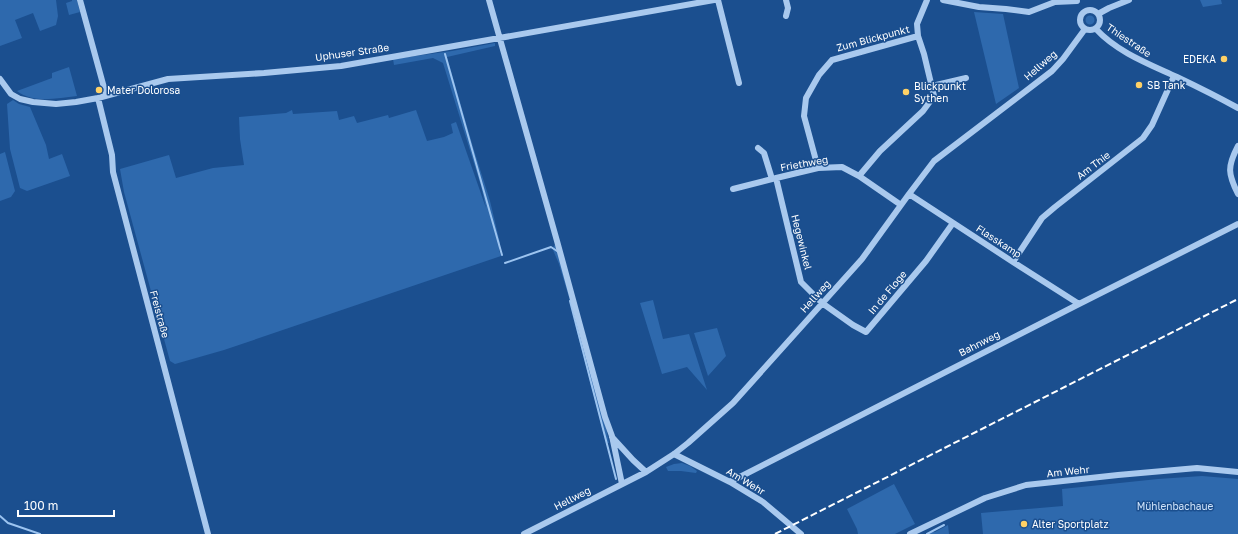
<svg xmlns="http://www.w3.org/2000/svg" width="1238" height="534" font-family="'Golos Text',sans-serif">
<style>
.green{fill:#2e69ad}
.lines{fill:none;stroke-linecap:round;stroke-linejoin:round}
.stream{stroke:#9cc4f0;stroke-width:2}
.minor{stroke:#a9c9ee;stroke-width:6}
.rail{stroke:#fff;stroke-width:2;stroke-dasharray:7 3;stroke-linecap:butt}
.poi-dot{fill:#ffd166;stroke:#1b4f8f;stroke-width:1.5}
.labels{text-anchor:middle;stroke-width:3;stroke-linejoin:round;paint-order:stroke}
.street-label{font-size:10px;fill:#fff;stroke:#1b4f8f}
.poi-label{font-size:10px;fill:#fff;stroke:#1b4f8f;text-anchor:start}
.park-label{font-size:10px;fill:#cfe3fa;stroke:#1b4f8f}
</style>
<rect width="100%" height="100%" fill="#1b4f8f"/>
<path class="green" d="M 0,0 L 56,0 L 58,16 L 56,25 L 40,31 L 33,13 L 15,20 L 22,38 L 0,46 Z
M 72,0 L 77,0 L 80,12 L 69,15 L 66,3 L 72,1 Z
M 1200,0 L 1221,0 L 1222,4 L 1203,7 Z
M 974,12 L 1003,14 L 1019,88 L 996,104 Z
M1085.5 20a4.5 4.5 0 1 1 9 0a4.5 4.5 0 1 1-9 0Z
M 495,43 L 495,46 L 447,57 L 473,147 L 490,201 L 500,243 L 499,250 L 501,256 L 224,350 L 175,364 L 170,361 L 124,192 L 120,169 L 169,155 L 176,178 L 213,168 L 244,165 L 240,139 L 239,117 L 286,113 L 292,110 L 293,114 L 337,111 L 339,120 L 354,116 L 357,123 L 388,115 L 389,118 L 416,110 L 427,141 L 444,137 L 453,133 L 451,124 L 456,122 L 486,208 L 481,186 L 443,63 L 433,58 L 394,65 L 393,59 L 452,51 Z
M 69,67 L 77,96 C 57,98 34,104 17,91 L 52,78 L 52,73 Z
M 13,100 L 19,104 L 30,107 L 46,145 L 49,159 L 62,154 L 70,176 L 27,191 L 20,188 L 10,149 L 7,104 Z
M 5,152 L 15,191 L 11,197 L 0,201 L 0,154 Z
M 554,245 L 557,247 L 575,314 L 573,311 L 559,264 L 553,250 Z
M 653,300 L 663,339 L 689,334 L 707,390 L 687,367 L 662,374 L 640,303 Z
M 578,323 L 606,427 L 609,443 L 606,443 L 575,324 Z
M 717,328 L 726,356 L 708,376 L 694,333 Z
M 682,463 L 690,466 L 697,471 L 696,473 L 681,471 L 668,471 L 666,467 L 674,464 Z
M 1202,476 L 1238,479 L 1238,534 L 983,534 L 981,513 L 1063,506 L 1062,489 L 1158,479 Z
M 894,484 L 915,524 L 895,534 L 858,534 L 857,529 L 847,509 Z
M 948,525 L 949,534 L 927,534 L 932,532 L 935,532 Z"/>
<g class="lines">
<path class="stream" d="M 445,54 L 502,255
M 505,263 L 551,247 L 557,251
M 570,301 L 616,479
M 0,516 L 8,523 L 40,534
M 927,534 L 944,525"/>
<path class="minor" d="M 80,0 L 106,95
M 489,0 L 557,241 L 605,417 L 612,436 L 622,484
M 718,0 L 739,83
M 943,0 L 979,7 L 1006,9 L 1029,12 L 1055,2 L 1077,1
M1080 20a10 10 0 1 1 20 0a10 10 0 1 1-20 0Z
M 1098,14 L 1109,8 L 1129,0
M 786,16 L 788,8 L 786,0
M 1096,29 C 1117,52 1149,64 1177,77 C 1198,87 1218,97 1238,108
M 0,79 L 11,94 L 20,99 L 33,102 L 56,104 L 76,102 L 98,98 L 168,79 L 264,73 L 341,66 L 714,0
M 932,86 L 966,78
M 98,98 L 112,155 L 113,172 L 208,534
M 1238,146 C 1227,167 1228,174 1238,194
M 758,148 L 764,153 L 772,179
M 818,168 L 804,116 L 806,98 L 819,75 L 832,60 L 918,36
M 859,176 L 880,151 L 923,111 L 934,96 L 924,54 L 918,36 L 917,24 L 927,0
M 776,178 L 801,282 L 822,303 L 853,325 L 866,332 L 926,261 L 953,223
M 733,189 L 772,179 L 818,168 L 842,167 L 859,176 L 901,205
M 909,194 L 1013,262 L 1079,304
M 1013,262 L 1042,218 L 1055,207 L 1143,138 L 1152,125 L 1174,76
M 612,437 L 633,460 L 646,472
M 674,454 L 730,482 L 763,502 L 801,534
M 730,482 L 1079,304 L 1238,224
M 524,534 L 646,472 L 674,454 L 688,443 L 733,403 L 862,259 L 909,194 L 934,161 L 1052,71 L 1063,59 L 1085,29
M 910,534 L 985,498 L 1026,485 L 1118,475 L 1197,468 L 1238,472"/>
<path class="rail" d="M 775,534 L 1238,299"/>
</g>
<g class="poi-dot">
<circle cx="1224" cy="59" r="4"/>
<circle cx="1139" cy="85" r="4"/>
<circle cx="99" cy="90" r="4"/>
<circle cx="906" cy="92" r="4"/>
<circle cx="1024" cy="524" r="4"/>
</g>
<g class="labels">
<g class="street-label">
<text transform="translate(873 38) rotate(-15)" y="4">Zum Blickpunkt</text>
<text transform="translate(1129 40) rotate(34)" y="4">Thiestraße</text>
<text transform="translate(352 52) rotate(-8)" y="4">Uphuser Straße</text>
<text transform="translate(1040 65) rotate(-41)" y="4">Hellweg</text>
<text transform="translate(804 163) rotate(-10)" y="4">Friethweg</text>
<text transform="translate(1093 165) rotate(-37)" y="4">Am Thie</text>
<text transform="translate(999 241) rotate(33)" y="4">Flasskamp</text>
<text transform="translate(802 242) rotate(76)" y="4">Hegewinkel</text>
<text transform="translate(887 292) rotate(-50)" y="4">In de Floge</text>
<text transform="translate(815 296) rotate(-48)" y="4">Hellweg</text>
<text transform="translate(160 314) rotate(75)" y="4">Freistraße</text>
<text transform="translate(979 343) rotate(-27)" y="4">Bahnweg</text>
<text transform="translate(1068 471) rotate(-6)" y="4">Am Wehr</text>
<text transform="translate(746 481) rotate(31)" y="4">Am Wehr</text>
<text transform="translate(572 498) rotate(-27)" y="4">Hellweg</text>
</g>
<g class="poi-label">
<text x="1216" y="63" text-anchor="end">EDEKA</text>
<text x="1147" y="89">SB Tank</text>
<text x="914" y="90">Blickpunkt<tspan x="914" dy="12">Sythen</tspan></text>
<text x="107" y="94">Mater Dolorosa</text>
<text x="1032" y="528">Alter Sportplatz</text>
</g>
<g class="park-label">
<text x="1175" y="510">Mühlenbachaue</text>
</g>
</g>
<path d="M18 510v6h96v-6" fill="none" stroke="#ffffff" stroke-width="2"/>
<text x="24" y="510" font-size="12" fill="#ffffff" stroke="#1b4f8f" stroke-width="3" paint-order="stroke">100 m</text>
</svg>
